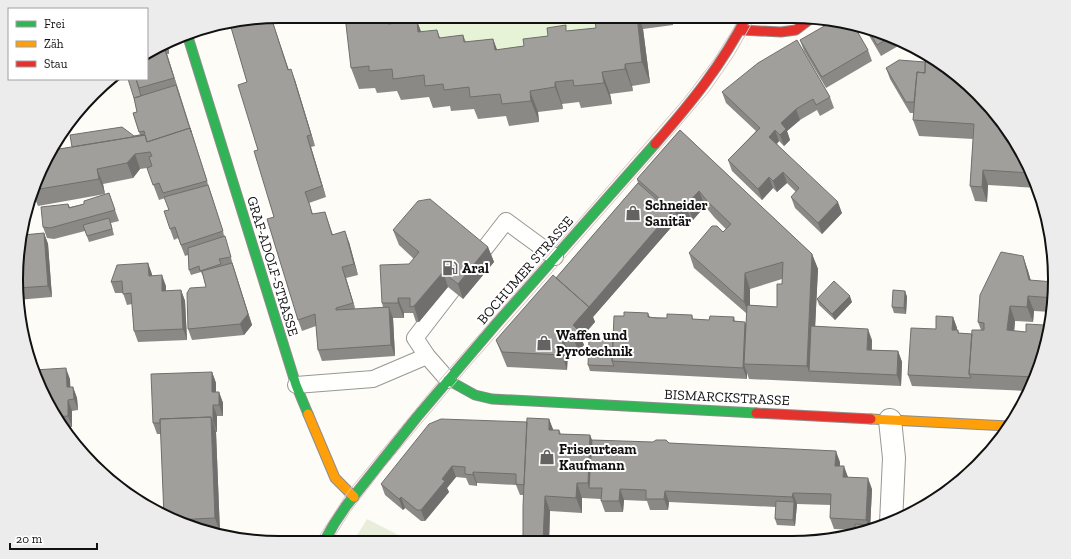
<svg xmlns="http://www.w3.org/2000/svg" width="1071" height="559" font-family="'Zilla Slab',serif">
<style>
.green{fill:#e7f3d7}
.cemetery{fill:#e9eedb}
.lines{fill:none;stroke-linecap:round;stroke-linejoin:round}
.lane-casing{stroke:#979795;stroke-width:18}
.street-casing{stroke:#979795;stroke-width:24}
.fast-casing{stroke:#8e8d8b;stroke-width:11}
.slow-casing{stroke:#8e8d8b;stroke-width:11}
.jam-casing{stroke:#8e8d8b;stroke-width:11}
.lane{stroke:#fffffe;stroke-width:16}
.street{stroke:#fffffe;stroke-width:22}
.fast{stroke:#30b455;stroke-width:9}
.slow{stroke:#ff9f0a;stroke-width:9}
.jam{stroke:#e5322d;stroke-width:9}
.tram{stroke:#d9c6c7;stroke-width:1}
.wall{fill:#8a8986;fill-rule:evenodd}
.shaded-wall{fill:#716f6d}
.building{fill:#a19f9c;stroke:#716f6d}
.labels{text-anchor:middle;stroke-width:4;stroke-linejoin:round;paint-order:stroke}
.poi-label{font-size:14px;font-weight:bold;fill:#111;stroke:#fff;text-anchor:start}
.street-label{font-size:14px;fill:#111;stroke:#fff}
.rim{fill:none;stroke:#111;stroke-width:2}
</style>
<rect width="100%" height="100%" fill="#fdfcf7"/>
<path class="green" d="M 354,16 L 617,16 L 619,31 L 472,64 Z"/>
<path class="cemetery" d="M 367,519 L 412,542 L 353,542 Z"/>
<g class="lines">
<defs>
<path id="lane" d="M 482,252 L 506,221 L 555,257
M 448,380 L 427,356 L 415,338 L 452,290
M 296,385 L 373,379 L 427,356"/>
<path id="street" d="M 890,420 L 894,458 L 891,523"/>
<path id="fast" d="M 187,34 L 296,385 L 308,414
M 448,380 L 475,395 L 492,399 L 756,413
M 324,542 L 334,524 L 346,506 L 417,417 L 497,323 L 655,144"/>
<path id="slow" d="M 308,414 L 335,478 L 354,497
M 871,419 L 1008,426"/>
<path id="jam" d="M 741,30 L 781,32 L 796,30 L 813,17
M 655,144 C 691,103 722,65 747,16
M 756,413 L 871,419"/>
</defs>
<use href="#lane" class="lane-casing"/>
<use href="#street" class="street-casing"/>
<use href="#fast" class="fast-casing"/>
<use href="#slow" class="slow-casing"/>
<use href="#jam" class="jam-casing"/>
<use href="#lane" class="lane"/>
<use href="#street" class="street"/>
<use href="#fast" class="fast"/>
<use href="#slow" class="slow"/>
<use href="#jam" class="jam"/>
<path class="tram" d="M 316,542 L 320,535 L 348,492 L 444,375 L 684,99 L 715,58 L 732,31 L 740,16
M 331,542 L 349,513 L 385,466 L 466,370 L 659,150 L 710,90 L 734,55 L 756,16"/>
</g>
<path class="wall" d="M 365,16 L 366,20 L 387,17 L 389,24 L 417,21 L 421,32 L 441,38 L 463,35 L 466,42 L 493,39 L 497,50 L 524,46 L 548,36 L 568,31 L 596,28 L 614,19 L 613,16 L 672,16 L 673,25 L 643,29 L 650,83 L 632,86 L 633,91 L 610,94 L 612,104 L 581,108 L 579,102 L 562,104 L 563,109 L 538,112 L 539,122 L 509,126 L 506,116 L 478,119 L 474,109 L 451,111 L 450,106 L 433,108 L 429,97 L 401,100 L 397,91 L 377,93 L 375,88 L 359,89 L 351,68 Z
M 271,17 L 289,70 L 295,80 L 315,146 L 311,147 L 326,197 L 309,203 L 313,214 L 325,212 L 333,235 L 349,242 L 358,275 L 346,278 L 355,309 L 383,307 L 382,303 L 414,259 L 399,245 L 393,230 L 488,247 L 494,262 L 463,299 L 448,287 L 419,322 L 416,322 L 413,313 L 404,313 L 404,318 L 393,318 L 395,356 L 322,361 L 318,350 L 316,326 L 302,331 L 298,320 L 258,150 L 247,82 L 230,24 Z
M 864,27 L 905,42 L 881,56 Z
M 800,40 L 868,50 L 872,61 L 826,88 L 804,51 Z
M 168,45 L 169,54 L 167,54 L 252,325 L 244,335 L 192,340 L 188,329 L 206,287 L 203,276 L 201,272 L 191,275 L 189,270 L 188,255 L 185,256 L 178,238 L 174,240 L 170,229 L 169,210 L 165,198 L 159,200 L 147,168 L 140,169 L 133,178 L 103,184 L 105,194 L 38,206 L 33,194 L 53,150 L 140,135 L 133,113 L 137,112 L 134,98 L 147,56 Z
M 886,68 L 954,75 L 1020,148 L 1038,188 L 988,185 L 987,202 L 975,201 L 970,186 L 973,139 L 919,136 L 913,120 L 914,113 L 910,113 L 890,79 Z
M 722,92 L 830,97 L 834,108 L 820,116 L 817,110 L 800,120 L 787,131 L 790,140 L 784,146 L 779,141 L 777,144 L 842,213 L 822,234 L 795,208 L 791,197 L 796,192 L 787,183 L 777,192 L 773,188 L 762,200 L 732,171 L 728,160 L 756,131 L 726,103 Z
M 680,130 L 812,254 L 818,269 L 815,326 L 872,340 L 872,350 L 898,351 L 902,362 L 901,386 L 749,379 L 747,373 L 747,379 L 590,371 L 588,365 L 613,341 L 624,316 L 648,313 L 650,317 L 667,318 L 692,315 L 693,319 L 709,320 L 734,317 L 735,321 L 746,324 L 746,313 L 694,268 L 689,253 L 723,232 L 726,229 L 714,217 L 705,206 L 693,220 L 690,217 L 680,227 L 675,223 L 593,317 L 595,322 L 581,338 L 584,345 L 578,351 L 568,352 L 567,370 L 507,367 L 502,355 L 496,340 L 556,278 L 638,183 L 637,179 ZM 782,279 L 782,284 L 777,307 L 750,305 L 750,289 Z
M 109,193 L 119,221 L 111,223 L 114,235 L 89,242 L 85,231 L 54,239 L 47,238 L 43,227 L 68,204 L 70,207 L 84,204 Z
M 44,233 L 48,244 L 52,297 L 17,300 L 17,297 L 23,235 Z
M 1023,256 L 1028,271 L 1031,281 L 1054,297 L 1052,312 L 1034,311 L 1033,322 L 1015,321 L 1014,331 L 1026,332 L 1044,325 L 1048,335 L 1046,348 L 1030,391 L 912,386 L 908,375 L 936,329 L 953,317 L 957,328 L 957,330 L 958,330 L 959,333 L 972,334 L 981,330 L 978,322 Z
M 148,263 L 152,276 L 166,286 L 166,291 L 181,290 L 185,301 L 187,340 L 138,342 L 134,331 L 132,304 L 127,305 L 123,293 L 115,293 L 111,282 Z
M 905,291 L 907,297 L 906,314 L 894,313 L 892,307 Z
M 817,299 L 852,302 L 835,320 L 819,305 Z
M 212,372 L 216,383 L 216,392 L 219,392 L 223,403 L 223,416 L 217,416 L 217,432 L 216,432 L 220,533 L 211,534 L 164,516 L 161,434 L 157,434 L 153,423 Z
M 70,379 L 70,387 L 73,387 L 77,398 L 78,410 L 72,411 L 72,427 L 62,428 L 36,381 Z
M 549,419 L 553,430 L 559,430 L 561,434 L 590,435 L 592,440 L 669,443 L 840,462 L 840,466 L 848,477 L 872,489 L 870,529 L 855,533 L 855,530 L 834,529 L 830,518 L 831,505 L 797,504 L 795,526 L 777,525 L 775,519 L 776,507 L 669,502 L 668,510 L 650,510 L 647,501 L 624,500 L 623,512 L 605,512 L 601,501 L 601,499 L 582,498 L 582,513 L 550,511 L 549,542 L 523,542 L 524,495 L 520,495 L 516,485 L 477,483 L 477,486 L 469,485 L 466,478 L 456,477 L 447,488 L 449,492 L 425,521 L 421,521 L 405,508 L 403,510 L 385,495 L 381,484 L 527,422 Z"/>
<path class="shaded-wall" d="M 637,16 L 639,16 L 643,29 L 650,83 L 642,62 Z
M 670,16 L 672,16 L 673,25 Z
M 271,17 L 292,81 L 288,70 Z
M 417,21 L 425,42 L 418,32 Z
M 437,30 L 445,51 L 439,38 Z
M 493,39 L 501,60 L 495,50 Z
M 168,45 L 169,54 L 166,46 Z
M 164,46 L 167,54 L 212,196 L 207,181 Z
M 625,64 L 632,86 L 633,91 L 625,69 Z
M 948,68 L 954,73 L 953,90 L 948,74 Z
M 291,69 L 295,80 L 315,146 L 311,135 Z
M 602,72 L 610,94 L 612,104 L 604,83 Z
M 555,82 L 562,104 L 563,109 L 555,87 Z
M 530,91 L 538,112 L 539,122 L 531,101 Z
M 796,109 L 800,120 L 787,131 L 790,140 L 784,146 L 780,135 L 781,123 Z
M 775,130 L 779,141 L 773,148 L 769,137 Z
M 307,136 L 311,147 L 326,197 L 322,186 Z
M 135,154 L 140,169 L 133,178 L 127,163 Z
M 97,169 L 103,184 L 105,194 L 99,179 Z
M 983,170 L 988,185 L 987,202 L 982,187 Z
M 783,172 L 787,183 L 777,192 L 773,181 Z
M 769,177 L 773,188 L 762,200 L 758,189 Z
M 208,185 L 212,196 L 233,263 L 231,257 Z
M 699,191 L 705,206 L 693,220 L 687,204 Z
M 684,202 L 690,217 L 680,227 L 675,212 Z
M 838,202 L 842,213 L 822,234 L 818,223 Z
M 671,212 L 675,223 L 593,317 L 595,322 L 581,338 L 584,345 L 578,351 L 573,336 L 573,325 Z
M 345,231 L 349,242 L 358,275 L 354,264 Z
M 44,233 L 48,244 L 52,297 L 48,286 Z
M 488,247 L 494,262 L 463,299 L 458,284 Z
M 812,254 L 818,269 L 813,371 L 809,371 L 813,382 L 807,366 Z
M 1023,256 L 1028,271 L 1035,296 L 1029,280 Z
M 148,263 L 152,274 L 153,287 L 149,276 Z
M 232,263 L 252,325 L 244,335 L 240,324 Z
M 342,267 L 346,278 L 357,314 L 353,303 Z
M 443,272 L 448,287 L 419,322 L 414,306 Z
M 745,273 L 750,289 L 750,317 L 744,302 Z
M 162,275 L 166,286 L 166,302 L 162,291 Z
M 181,290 L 185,301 L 187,340 L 183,329 Z
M 905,291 L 907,297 L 906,314 L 904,308 Z
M 850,296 L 852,302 L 835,320 L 832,314 Z
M 1028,296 L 1034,311 L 1033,322 L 1027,307 Z
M 398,298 L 404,313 L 404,318 L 398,303 Z
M 1010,306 L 1015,321 L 1013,346 L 1007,330 Z
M 389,307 L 393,318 L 395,356 L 391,345 Z
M 953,317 L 957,328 L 956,341 L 952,330 Z
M 745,322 L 749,333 L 744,364 L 747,373 L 747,379 L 743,368 Z
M 1044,325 L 1048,335 L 1046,348 L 1043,355 Z
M 868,329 L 872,340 L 871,361 L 867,350 Z
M 563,337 L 568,352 L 567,370 L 562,355 Z
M 898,351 L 902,362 L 901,386 L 897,375 Z
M 66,368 L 70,379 L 71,398 L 67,387 Z
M 212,372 L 216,383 L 216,403 L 212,392 Z
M 73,387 L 77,398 L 78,410 L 74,399 Z
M 219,392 L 223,403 L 223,416 L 219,405 Z
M 68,400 L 72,411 L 72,427 L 68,416 Z
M 213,405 L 217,416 L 217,432 L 213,421 Z
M 211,417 L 216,432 L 220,533 L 215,518 Z
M 549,419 L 555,434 L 549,430 Z
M 590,435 L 596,451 L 589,488 L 588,483 Z
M 836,451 L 840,462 L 839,477 L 835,466 Z
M 452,466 L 456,477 L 447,488 L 449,492 L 425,521 L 421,510 L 442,479 Z
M 844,466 L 848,477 L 843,477 Z
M 473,472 L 477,483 L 477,486 L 473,475 Z
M 868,478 L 872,489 L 870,529 L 867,530 L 868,525 L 866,520 Z
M 577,483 L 582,498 L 582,513 L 576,498 Z
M 620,489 L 624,500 L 623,512 L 619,501 Z
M 665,491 L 669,502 L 668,510 L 664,499 Z
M 793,493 L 797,504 L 795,526 L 793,520 L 794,502 L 792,497 Z
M 545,496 L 550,511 L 549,542 L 543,542 Z
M 401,497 L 405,508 L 403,510 L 399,499 Z"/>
<path class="building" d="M 345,16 L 364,16 L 364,20 L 387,17 L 388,24 L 417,21 L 418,32 L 437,30 L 439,38 L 463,35 L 464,42 L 493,39 L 495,50 L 524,46 L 523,39 L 548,36 L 547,28 L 566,25 L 566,31 L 596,28 L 595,21 L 618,18 L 618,16 L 637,16 L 642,62 L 625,64 L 625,69 L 602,72 L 604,83 L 574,86 L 573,80 L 555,82 L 555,87 L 530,91 L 531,101 L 502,104 L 500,94 L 470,97 L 469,87 L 444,90 L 443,84 L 425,86 L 424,75 L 393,79 L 392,69 L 369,71 L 369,66 L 351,68 Z
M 271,17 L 288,70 L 291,69 L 311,135 L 307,136 L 322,186 L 305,192 L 310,206 L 312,214 L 325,212 L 332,235 L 345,231 L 354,264 L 342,267 L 353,303 L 336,308 L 336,310 L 389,307 L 391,345 L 318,350 L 315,314 L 298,320 L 267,219 L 274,217 L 254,151 L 258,150 L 238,85 L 247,82 L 230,24 Z
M 833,21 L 853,24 L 868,50 L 822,77 L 800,40 Z
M 867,28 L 891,37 L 877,45 Z
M 797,40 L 830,97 L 816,105 L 813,99 L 796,109 L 781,123 L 786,129 L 780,135 L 775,130 L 769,137 L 838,202 L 818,223 L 791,197 L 799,188 L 783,172 L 773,181 L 769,177 L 758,189 L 728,160 L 760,128 L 722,92 L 758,63 Z
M 164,47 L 174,78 L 139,88 L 136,79 L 147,79 L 147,56 Z
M 926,54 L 948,68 L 948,74 L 957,75 L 990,106 L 1020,148 L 1031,173 L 983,170 L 982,187 L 970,186 L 974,124 L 913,120 L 917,72 L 925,73 Z
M 899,60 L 925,62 L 925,73 L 917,72 L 914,102 L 906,102 L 886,68 Z
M 128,79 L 136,79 L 141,96 L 134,98 Z
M 176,85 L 191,132 L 190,128 L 147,142 L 145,135 L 72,147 L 70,135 L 122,127 L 134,136 L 145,134 L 144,131 L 139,132 L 133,113 L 137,112 L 134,98 Z
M 190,128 L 207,181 L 163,193 L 159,183 L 153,185 L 147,168 L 152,166 L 149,157 L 152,156 L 150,152 L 135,154 L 127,163 L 97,169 L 99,179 L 34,190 L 53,150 L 145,135 L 147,142 Z
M 680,130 L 812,254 L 807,366 L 744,364 L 747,305 L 777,307 L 777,284 L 782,284 L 783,262 L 745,273 L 744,302 L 689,253 L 712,226 L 717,226 L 723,232 L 731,224 L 708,202 L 699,191 L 687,204 L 684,202 L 675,212 L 637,179 Z
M 638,183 L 671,212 L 589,307 L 556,278 Z
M 208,185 L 223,231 L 181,245 L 175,227 L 170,229 L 164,211 L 169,210 L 164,197 Z
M 109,193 L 115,210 L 50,228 L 43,227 L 41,207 L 68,204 L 69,208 L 84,204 L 84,201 Z
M 430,199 L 488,247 L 458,284 L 443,272 L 414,306 L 410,307 L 410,298 L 398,298 L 398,303 L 382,303 L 380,265 L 409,264 L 419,252 L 393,230 L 418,201 Z
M 109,218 L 112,229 L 87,236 L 83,225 Z
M 44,233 L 48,286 L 17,288 L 23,235 Z
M 225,236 L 231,257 L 219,259 L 221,264 L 200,271 L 199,266 L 189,270 L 188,248 Z
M 1001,252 L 1023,256 L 1029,280 L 1054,282 L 1054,298 L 1028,296 L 1027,307 L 1010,306 L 1007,330 L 1026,332 L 1026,324 L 1044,325 L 1043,355 L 1035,377 L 969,374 L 972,330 L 984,330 L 984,323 L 978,322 L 980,295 Z
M 148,263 L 149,276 L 162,275 L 162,291 L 181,290 L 183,329 L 134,331 L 131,293 L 123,294 L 122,281 L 111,282 L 117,265 Z
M 232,263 L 248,314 L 240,324 L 188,329 L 187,293 L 190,288 L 206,287 L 202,271 Z
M 553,275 L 589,307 L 573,325 L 578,330 L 573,336 L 563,337 L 562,355 L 502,352 L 496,340 Z
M 834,281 L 850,296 L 832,314 L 817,299 Z
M 893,290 L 905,291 L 904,308 L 892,307 Z
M 624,312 L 648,313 L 648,317 L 657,318 L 667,318 L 667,314 L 692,315 L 692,319 L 709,320 L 710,316 L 734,317 L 733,321 L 745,322 L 743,368 L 612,361 L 614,316 L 624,316 Z
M 936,316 L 953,317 L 952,330 L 958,330 L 958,333 L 972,334 L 969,374 L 971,378 L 908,375 L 911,328 L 936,329 Z
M 811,326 L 868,329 L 867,350 L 898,351 L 897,375 L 809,371 Z
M 589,339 L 613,341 L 612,361 L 614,366 L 588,365 Z
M 66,368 L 67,387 L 73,387 L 74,399 L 68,400 L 68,416 L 55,417 L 36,381 L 34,370 Z
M 212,372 L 212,392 L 219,392 L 219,405 L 213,405 L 213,421 L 212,421 L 211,417 L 160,419 L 160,423 L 153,423 L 151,374 Z
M 211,417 L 215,518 L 174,520 L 164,516 L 160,419 Z
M 527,418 L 549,419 L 549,430 L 559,430 L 559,434 L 590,435 L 588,483 L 577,483 L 576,498 L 545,496 L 543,542 L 523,542 L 523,506 Z
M 441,419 L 527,422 L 524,485 L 516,484 L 516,474 L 473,472 L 473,475 L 465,474 L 465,467 L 452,466 L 442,479 L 445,481 L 421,510 L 417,510 L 401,497 L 399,499 L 381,484 L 429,424 Z
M 592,440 L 653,442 L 656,440 L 666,440 L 669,443 L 836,451 L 835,466 L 844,466 L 843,477 L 868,478 L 866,520 L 830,518 L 831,494 L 793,493 L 792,497 L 665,491 L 664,499 L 646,499 L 646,490 L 620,489 L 619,501 L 601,501 L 602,488 L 589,488 Z
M 776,501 L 794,502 L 793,520 L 775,519 Z
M 855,524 L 868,525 L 867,530 L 855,533 Z"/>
<defs>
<symbol id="shop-bare" viewBox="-9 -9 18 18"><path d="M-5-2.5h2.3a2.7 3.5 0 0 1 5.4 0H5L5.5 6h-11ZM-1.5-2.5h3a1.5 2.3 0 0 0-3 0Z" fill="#646362" stroke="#fff" stroke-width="2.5" paint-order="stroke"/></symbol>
<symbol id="fuel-bare" viewBox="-9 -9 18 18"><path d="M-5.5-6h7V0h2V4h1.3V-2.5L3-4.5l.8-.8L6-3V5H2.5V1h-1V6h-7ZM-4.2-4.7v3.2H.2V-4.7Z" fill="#646362" stroke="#fff" stroke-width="2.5" paint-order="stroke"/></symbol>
</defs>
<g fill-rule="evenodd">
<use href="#shop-bare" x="622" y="202" width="22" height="22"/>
<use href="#fuel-bare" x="439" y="257" width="22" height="22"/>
<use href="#shop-bare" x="533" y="332" width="22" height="22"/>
<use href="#shop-bare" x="536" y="446" width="22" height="22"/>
</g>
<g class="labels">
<g class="poi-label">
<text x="645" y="210">Schneider<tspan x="645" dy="16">Sanitär</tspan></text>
<text x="462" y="273">Aral</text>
<text x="556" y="340">Waffen und<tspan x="556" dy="16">Pyrotechnik</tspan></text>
<text x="559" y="454">Friseurteam<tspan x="559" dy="16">Kaufmann</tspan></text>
</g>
<g class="street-label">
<text transform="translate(273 266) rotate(73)" y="5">GRAF-ADOLF-STRASSE</text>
<text transform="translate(525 270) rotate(-49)" y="5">BOCHUMER STRASSE</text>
<text transform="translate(727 397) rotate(3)" y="5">BISMARCKSTRASSE</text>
</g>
</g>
<path d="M0 0H1071V559H0ZM279 23H792A256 256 0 0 1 1048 279V280A256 256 0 0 1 792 536H279A256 256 0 0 1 23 280V279A256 256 0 0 1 279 23Z" fill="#ececec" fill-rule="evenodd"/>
<path class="rim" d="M279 23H792A256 256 0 0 1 1048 279V280A256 256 0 0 1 792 536H279A256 256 0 0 1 23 280V279A256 256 0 0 1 279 23Z"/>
<rect x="8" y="8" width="140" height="72" fill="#ffffff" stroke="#a0a0a0"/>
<rect x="16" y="21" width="20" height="6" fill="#30b455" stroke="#a0a0a0"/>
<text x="44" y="28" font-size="12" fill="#111111">Frei</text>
<rect x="16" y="41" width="20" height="6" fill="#ff9f0a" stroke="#a0a0a0"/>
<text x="44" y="48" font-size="12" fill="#111111">Zäh</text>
<rect x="16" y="61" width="20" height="6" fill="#e5322d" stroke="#a0a0a0"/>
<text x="44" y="68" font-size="12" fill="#111111">Stau</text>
<path d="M10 543v6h87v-6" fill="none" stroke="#111111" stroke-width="2"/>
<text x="16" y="543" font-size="12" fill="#111111" stroke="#ffffff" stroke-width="3" paint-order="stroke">20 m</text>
</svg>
